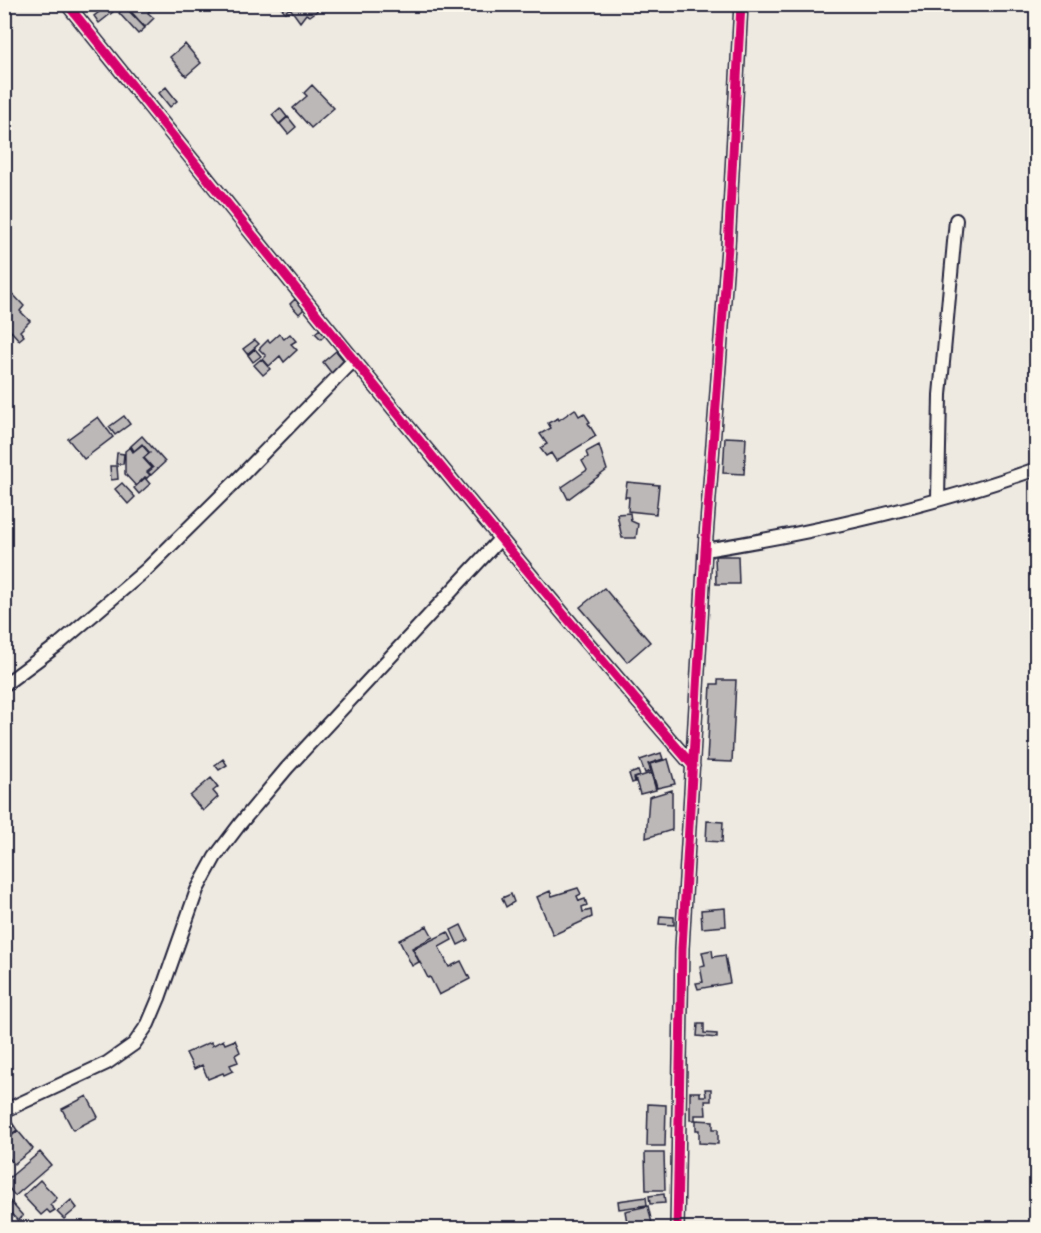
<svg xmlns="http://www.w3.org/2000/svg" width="1041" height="1233" font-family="'Patrick Hand',sans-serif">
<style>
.building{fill:#bcb8b8;stroke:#22223b;stroke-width:1.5}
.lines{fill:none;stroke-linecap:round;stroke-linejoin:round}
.street-casing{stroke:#22223b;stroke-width:16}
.street{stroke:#fbf7ec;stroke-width:12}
.cycleway-casing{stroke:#fbf7ec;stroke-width:13}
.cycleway{stroke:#d6006c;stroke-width:9}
</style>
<rect width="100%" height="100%" fill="#eeeae2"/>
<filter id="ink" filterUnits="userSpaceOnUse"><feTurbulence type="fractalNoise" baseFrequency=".0167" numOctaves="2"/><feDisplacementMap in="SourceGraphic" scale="12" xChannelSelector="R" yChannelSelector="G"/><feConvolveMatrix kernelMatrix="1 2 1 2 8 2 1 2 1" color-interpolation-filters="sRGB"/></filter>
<g filter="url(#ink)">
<path class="building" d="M 111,4 L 123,4 L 117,11 Z
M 127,4 L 155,4 L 148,13 L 154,18 L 145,27 L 126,6 Z
M 278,4 L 316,4 L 317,11 L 310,16 L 306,14 L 300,22 L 290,8 L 285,12 Z
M 107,6 L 113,12 L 99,23 L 94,16 Z
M 125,7 L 145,28 L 138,34 L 119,13 Z
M 185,44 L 201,63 L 186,76 L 170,57 Z
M 312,85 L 334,108 L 311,128 L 293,108 L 307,96 L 304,93 Z
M 166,87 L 177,101 L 170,107 L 159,93 Z
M 280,108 L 287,117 L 279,124 L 272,115 Z
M 288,117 L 296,127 L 288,134 L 280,124 Z
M 10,291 L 24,306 L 20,311 L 30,321 L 20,331 L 24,336 L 19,340 L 11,331 L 4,337 L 4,296 Z
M 295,299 L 304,309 L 299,314 L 290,304 Z
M 320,329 L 325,335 L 321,339 L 315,333 Z
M 279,334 L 284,339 L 290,334 L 296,341 L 291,344 L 297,350 L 284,362 L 280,356 L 269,366 L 263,359 L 266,356 L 259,349 L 268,340 L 270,342 Z
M 255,340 L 259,344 L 247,354 L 243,349 Z
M 255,349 L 261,356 L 253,362 L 248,355 Z
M 336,351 L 346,363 L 333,375 L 323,362 Z
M 261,359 L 270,369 L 263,375 L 254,365 Z
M 575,409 L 579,416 L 584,413 L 590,422 L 588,423 L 596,436 L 556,461 L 551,453 L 546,456 L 540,448 L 547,444 L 540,434 L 551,428 L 548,423 L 558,418 L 559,420 Z
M 124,416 L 130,424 L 115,435 L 109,427 Z
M 98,417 L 113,437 L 84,459 L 68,439 Z
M 142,436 L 165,462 L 151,475 L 148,472 L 153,468 L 144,458 L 150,453 L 142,444 L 134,451 L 131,446 Z
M 725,437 L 746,438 L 744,474 L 723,473 Z
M 142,445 L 149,453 L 143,458 L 152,468 L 147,472 L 150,475 L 147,478 L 145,477 L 136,486 L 125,474 L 125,451 L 130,447 L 133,452 Z
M 599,445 L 607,470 L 568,499 L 562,487 L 587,470 L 582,461 L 588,457 L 586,452 Z
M 117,453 L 124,454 L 123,464 L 116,464 Z
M 110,466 L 117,466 L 118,479 L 111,480 Z
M 145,478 L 150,484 L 139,494 L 134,488 Z
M 627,482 L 659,485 L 656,514 L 628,511 L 629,497 L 625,497 Z
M 122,483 L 135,497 L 128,504 L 115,489 Z
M 630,513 L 631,521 L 638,524 L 636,538 L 622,538 L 617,514 Z
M 715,556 L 738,556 L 739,584 L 716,584 Z
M 604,588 L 650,642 L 627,662 L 580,607 Z
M 718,680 L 736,680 L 732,762 L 707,761 L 711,684 L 718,684 Z
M 661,753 L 663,759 L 648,764 L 651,771 L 645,773 L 640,760 Z
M 223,759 L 227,765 L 219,770 L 215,765 Z
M 668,759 L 675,784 L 657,788 L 650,764 Z
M 638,771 L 640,776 L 634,778 L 635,782 L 632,783 L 629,774 Z
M 651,773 L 656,790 L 640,794 L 635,778 Z
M 211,778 L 218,787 L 213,791 L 218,797 L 203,811 L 190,796 Z
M 672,790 L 672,830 L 646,838 L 649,797 Z
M 707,821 L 723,822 L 722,842 L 706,841 Z
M 578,888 L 581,894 L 577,896 L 579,901 L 585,899 L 587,905 L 582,907 L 583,912 L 591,910 L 592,917 L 553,935 L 537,897 L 550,891 L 552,896 Z
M 511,894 L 514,902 L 506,907 L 502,898 Z
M 725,908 L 726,926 L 702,928 L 701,910 Z
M 660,916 L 674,917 L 674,925 L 659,924 Z
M 461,925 L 468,940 L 458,945 L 451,930 Z
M 427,926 L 433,937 L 412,948 L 419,962 L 412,966 L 399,940 Z
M 448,932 L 452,940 L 439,947 L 449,967 L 461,961 L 470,979 L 439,995 L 430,977 L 428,978 L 413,949 Z
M 712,950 L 713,957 L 725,955 L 730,983 L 698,989 L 696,983 L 703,982 L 700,966 L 705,965 L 702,952 Z
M 698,1024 L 704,1024 L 704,1033 L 717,1034 L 717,1038 L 697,1036 Z
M 223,1040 L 225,1044 L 235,1040 L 240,1052 L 235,1055 L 238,1062 L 230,1065 L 233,1071 L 224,1075 L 223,1073 L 208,1079 L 202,1065 L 194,1069 L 186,1053 L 211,1042 L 212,1046 Z
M 705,1089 L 711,1089 L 711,1101 L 705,1101 L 706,1115 L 695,1115 L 695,1120 L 690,1120 L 690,1092 L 700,1092 L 700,1096 L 706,1096 Z
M 87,1096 L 98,1117 L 73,1130 L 62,1109 Z
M 648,1104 L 666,1105 L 665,1146 L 647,1146 Z
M 9,1118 L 17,1130 L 4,1139 L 4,1121 Z
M 696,1120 L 713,1121 L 713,1129 L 718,1129 L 718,1144 L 699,1143 L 699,1130 L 696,1130 Z
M 18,1131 L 33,1149 L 14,1164 L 4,1152 L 4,1142 Z
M 40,1152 L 51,1165 L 15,1196 L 4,1182 Z
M 645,1153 L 664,1153 L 665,1190 L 646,1190 Z
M 40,1180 L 57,1198 L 50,1205 L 55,1210 L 50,1213 L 47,1210 L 41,1215 L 23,1196 Z
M 664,1194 L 665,1203 L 650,1204 L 649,1196 Z
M 646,1197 L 647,1205 L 619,1209 L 618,1201 Z
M 8,1199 L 23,1216 L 18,1221 L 4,1206 L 4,1203 Z
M 71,1200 L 77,1208 L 64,1219 L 57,1212 Z
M 648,1206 L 653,1228 L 628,1228 L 625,1211 Z
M 380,1221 L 383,1228 L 373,1228 L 371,1226 Z"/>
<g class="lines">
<defs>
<path id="street" d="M 67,4 C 273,260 478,518 693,766
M 938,499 L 940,395 L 956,220
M 705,550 C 817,532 929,507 1036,469
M 4,685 L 59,644 L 147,569 L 235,482 L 354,360
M 4,1111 L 107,1063 L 134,1044 L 148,1024 L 159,998 L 197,890 L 215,857 L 240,824 L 287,768 L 500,539
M 677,1228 L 682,948 L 705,550 L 728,247 L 741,4"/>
</defs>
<use href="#street" class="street-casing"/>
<use href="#street" class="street"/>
<defs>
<path id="cycleway" d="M 67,4 C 273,260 478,518 693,766
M 677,1228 L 682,948 L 705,550 L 728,247 L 741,4"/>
</defs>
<use href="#cycleway" class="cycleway-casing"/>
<use href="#cycleway" class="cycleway"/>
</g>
</g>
<rect width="1041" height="1233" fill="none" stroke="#fbf7ec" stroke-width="24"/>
<rect x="12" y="12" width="1017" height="1209" fill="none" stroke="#22223b" stroke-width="2" filter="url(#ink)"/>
</svg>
